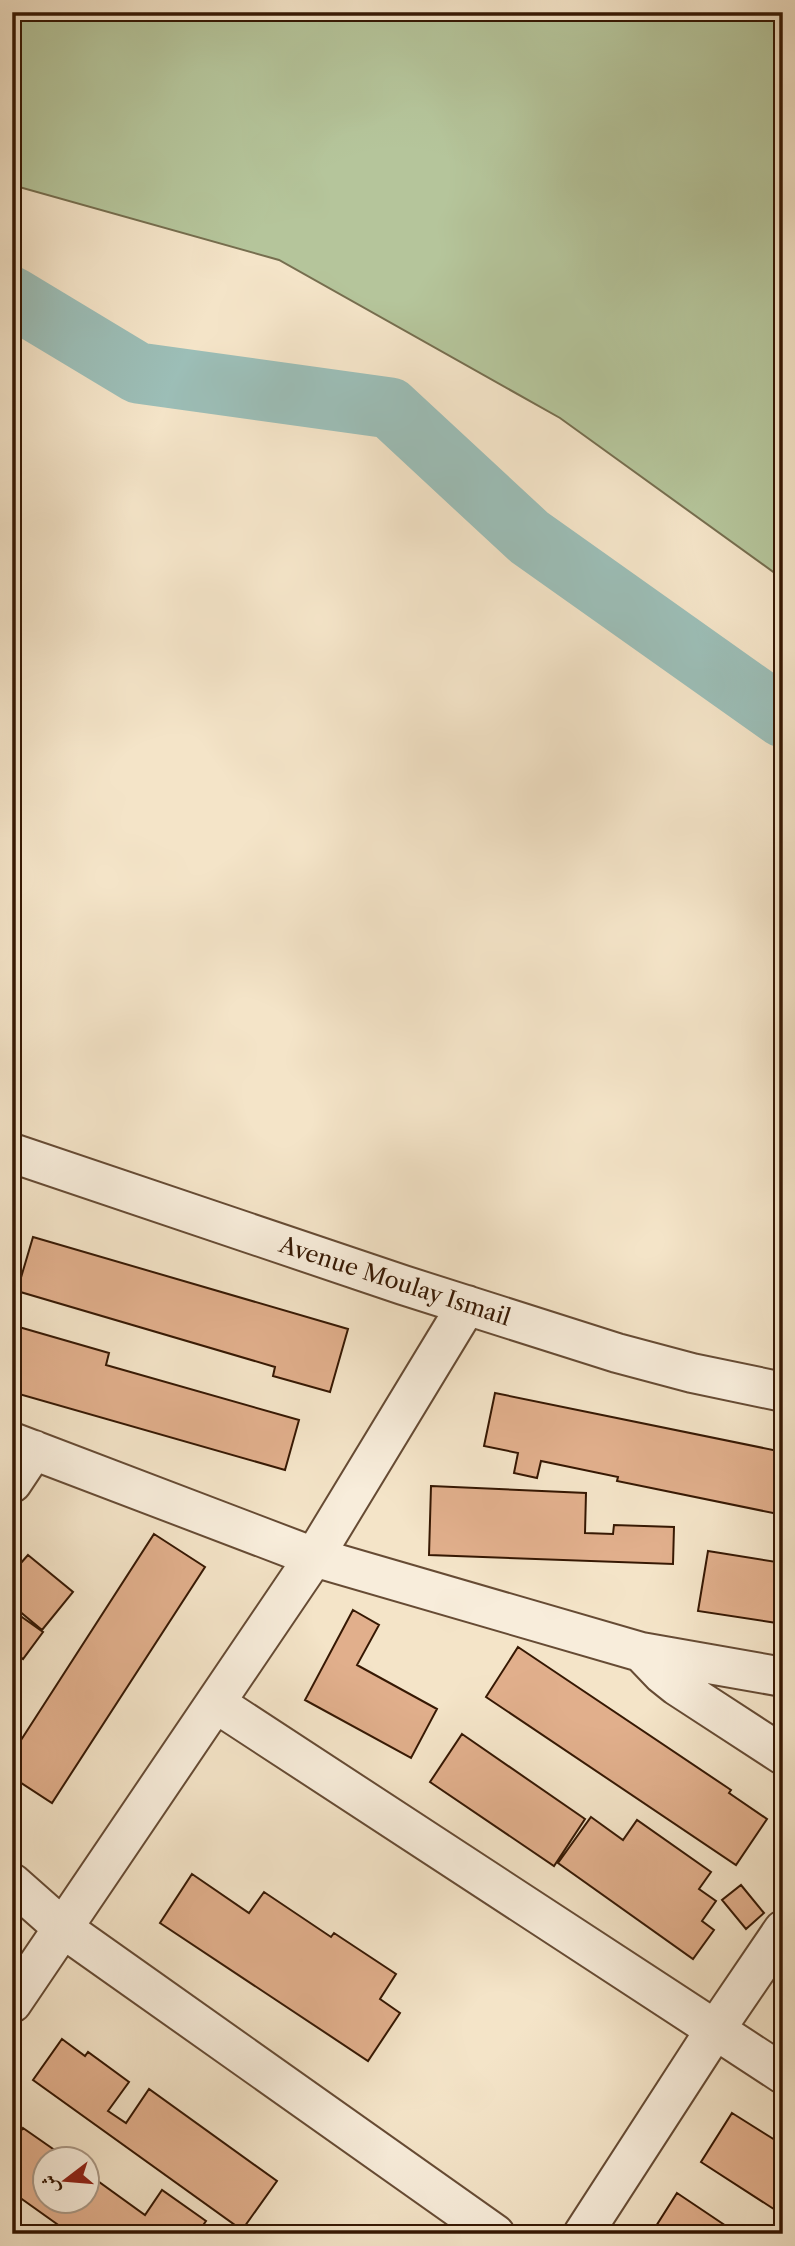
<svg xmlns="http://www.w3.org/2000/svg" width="795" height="2246" font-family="'Libre Caslon Text',Amiri,serif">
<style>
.green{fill:#b5c59b;stroke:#766e4f;stroke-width:2}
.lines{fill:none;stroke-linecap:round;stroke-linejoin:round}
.river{stroke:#9cbeb7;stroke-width:61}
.building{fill:#e1af8c;stroke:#361803;stroke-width:2}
.minor-casing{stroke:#664b34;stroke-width:42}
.minor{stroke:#f8eddb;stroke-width:38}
.labels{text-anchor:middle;stroke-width:5;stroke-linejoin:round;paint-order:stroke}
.street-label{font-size:23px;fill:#361803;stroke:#f8eddb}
</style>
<rect width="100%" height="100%" fill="#f4e4c8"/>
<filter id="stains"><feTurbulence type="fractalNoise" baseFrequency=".00286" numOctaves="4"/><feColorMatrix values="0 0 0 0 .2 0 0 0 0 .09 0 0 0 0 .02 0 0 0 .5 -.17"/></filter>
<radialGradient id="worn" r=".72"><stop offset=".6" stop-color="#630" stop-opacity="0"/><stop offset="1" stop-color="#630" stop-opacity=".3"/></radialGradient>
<path class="green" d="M 12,12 L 783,12 L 783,579 L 560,418 L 279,260 L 12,185 Z"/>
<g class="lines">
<path class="river" d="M 12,297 L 138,373 L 390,408 L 529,537 L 783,717"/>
</g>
<path class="building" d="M 33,1237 L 348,1329 L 330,1392 L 273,1376 L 275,1367 L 17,1291 Z
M 12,1325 L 109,1353 L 106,1365 L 299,1420 L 285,1470 L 12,1392 Z
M 495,1393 L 783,1452 L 783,1515 L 617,1481 L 618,1477 L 541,1461 L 537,1478 L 514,1473 L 518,1453 L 484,1446 Z
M 431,1486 L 586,1493 L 585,1533 L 613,1534 L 614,1525 L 674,1527 L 673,1564 L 429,1555 Z
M 154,1534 L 205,1567 L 52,1803 L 12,1777 L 12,1754 Z
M 708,1551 L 783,1563 L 783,1624 L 698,1611 Z
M 28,1555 L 73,1592 L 42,1630 L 12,1605 L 12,1573 Z
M 12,1610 L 43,1632 L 23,1659 L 12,1651 Z
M 353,1610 L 379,1625 L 357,1665 L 437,1709 L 411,1758 L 305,1700 Z
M 518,1647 L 731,1790 L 729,1793 L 767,1819 L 736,1865 L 486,1697 Z
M 462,1734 L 585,1819 L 554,1866 L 430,1782 Z
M 591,1817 L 623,1840 L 637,1820 L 711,1872 L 699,1889 L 716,1901 L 702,1921 L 714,1930 L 693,1959 L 558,1863 Z
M 192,1874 L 249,1913 L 264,1892 L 331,1937 L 334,1933 L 396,1974 L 380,1999 L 400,2013 L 368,2061 L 160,1923 Z
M 741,1885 L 764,1913 L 746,1929 L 722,1900 Z
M 62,2039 L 85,2056 L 88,2052 L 129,2082 L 108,2111 L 126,2123 L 149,2089 L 277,2181 L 242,2230 L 33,2080 Z
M 732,2113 L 783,2145 L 783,2215 L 701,2162 Z
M 23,2128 L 66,2158 L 46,2158 L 46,2200 L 88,2200 L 88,2174 L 145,2215 L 162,2190 L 206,2221 L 197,2234 L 183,2234 L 180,2231 L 179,2234 L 71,2234 L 12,2192 L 12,2143 Z
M 677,2193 L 738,2234 L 651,2234 Z"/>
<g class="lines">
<defs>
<path id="minor" d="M 12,1153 L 403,1285 L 617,1353 L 692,1373 L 783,1392
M 12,1442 L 314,1557 L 641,1652 L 783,1677
M 12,1483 L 34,1450
M 641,1652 L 662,1674 L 677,1686 L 783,1755
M 217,1704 L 783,2074
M 12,1883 L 64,1929 L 495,2234
M 12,2003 L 314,1557 L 467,1305
M 583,2234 L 715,2030 L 783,1930"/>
</defs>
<use href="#minor" class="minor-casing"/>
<use href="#minor" class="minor"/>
</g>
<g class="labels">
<g class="street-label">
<text transform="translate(395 1281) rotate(18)" y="8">Avenue Moulay Ismail</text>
</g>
</g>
<rect width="795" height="2246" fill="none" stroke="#f4e4c8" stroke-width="42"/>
<rect x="14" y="14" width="767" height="2218" fill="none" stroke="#361803" stroke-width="3.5"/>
<rect x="21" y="21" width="753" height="2204" fill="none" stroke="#361803" stroke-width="2"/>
<g transform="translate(66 2180) rotate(254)"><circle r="33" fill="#f8eddb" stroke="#aa9885" stroke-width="2"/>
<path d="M0-5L12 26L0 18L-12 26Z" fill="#8f2418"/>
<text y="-10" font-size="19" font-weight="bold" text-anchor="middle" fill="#361803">ش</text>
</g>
<rect width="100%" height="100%" filter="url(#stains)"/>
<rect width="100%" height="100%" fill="url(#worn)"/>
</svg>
